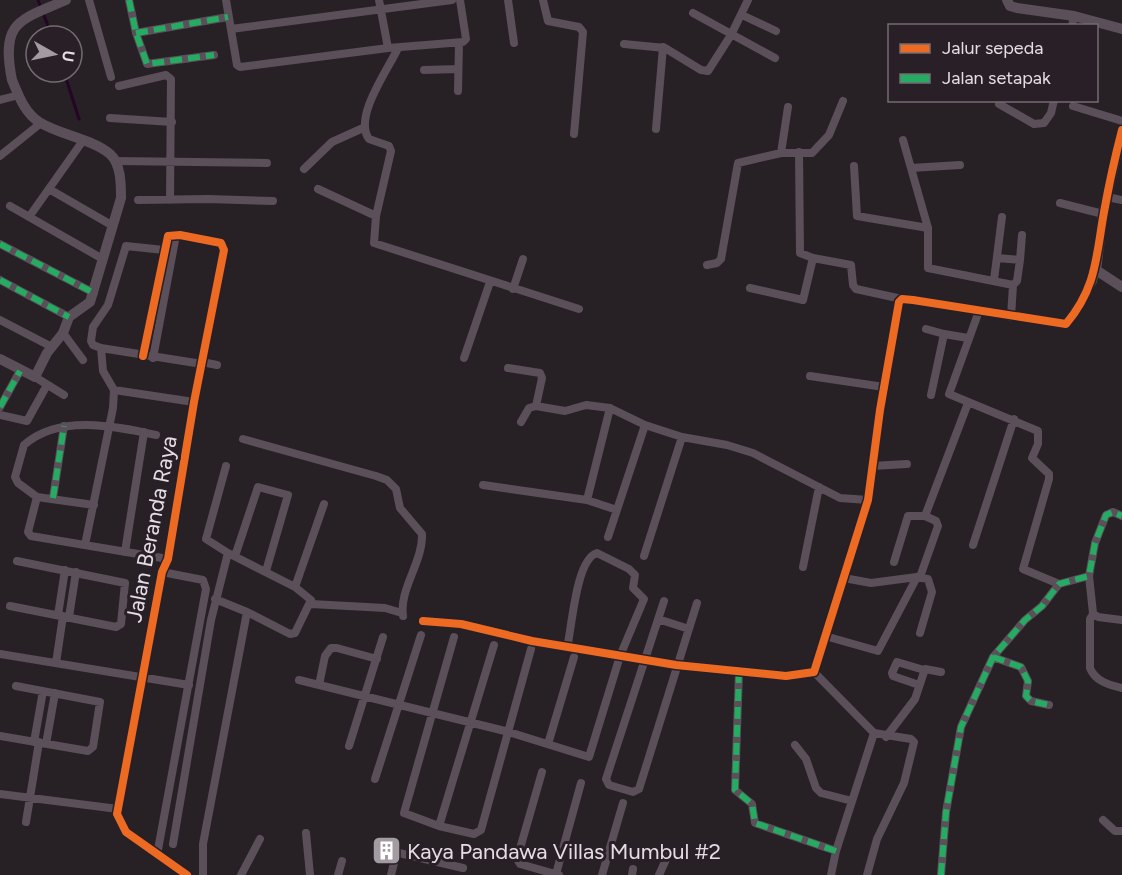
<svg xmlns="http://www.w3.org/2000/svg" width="1122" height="875" font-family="Figtree,sans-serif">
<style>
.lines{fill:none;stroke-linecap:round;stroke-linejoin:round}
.stream{stroke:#250523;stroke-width:3}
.minor{stroke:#5b4f5a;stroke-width:8}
.tertiary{stroke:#5b4f5a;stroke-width:10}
.quiet{stroke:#26ab63;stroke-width:6;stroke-dasharray:12 6;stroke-linecap:butt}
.cycleway-casing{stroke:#291f27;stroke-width:11}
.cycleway{stroke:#ed6a23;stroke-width:8}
.labels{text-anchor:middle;stroke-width:6;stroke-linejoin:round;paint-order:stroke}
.street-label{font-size:22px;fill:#e4dde3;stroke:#291f27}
.poi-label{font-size:22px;fill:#e4dde3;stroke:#291f27;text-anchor:start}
</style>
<rect width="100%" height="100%" fill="#272126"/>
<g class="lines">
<path class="stream" d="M 38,0 L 52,36
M 64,72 L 79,119"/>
<path class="minor" d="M 89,0 L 111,77
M 129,0 L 136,33 L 147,64 L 214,55
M 226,0 L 237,65 L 240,67 L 388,48 L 463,42 L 466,39 L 460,0
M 379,0 L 388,48
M 508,0 L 514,43
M 543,0 L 548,21 L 579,27 L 583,32 L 574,134
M 693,13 L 775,58
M 742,15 L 776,31
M 1072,26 L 1074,16
M 231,29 L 452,0
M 136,33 L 228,17
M 624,44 L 665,48 L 701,70 L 708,71 L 731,35 L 748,0
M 398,48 C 388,70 353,117 369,139 L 389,146 L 391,151 L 376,216 L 374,243 L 579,309
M 424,70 L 458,69
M 119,86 L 166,75 L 171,79 L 170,200
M 458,91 L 459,43
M 0,100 L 19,95
M 999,104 L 1034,124 L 1044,123 L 1051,113 L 1054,100
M 1073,106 L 1122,121
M 110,118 L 172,122
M 656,129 L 663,47
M 903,140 L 928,228 L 928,268 L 1013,285 L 1011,317
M 799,152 L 800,253 L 813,258 L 851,265 L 853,285 L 856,289 L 902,299
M 781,153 L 788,107
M 0,156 L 41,123
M 115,161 L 267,163
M 854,166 L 857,216 L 928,228
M 911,168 L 960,165
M 304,169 L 332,142 L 363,128
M 49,189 L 113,226
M 318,189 L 376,216
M 1107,197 L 1122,200
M 138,200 L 208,199 L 273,201
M 1060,203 L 1103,214
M 10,206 L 101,258
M 29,217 L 82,142
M 0,244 L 94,293
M 997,258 L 1020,260 L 1017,281 L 1013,285
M 1020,260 L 1022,235
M 707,265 L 717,263 L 721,259 L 738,163 L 781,153 L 812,153 L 829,135 L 843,101
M 0,280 L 69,317
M 994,280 L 1002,217
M 750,288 L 803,300 L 813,258
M 513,289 L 523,259
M 979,311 L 949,394 L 1038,431 L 1038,444 L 1032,458 L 1049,474 L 1049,479 L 1023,569 L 1059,584
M 0,320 L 52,347
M 926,329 L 944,334
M 63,333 L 83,360
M 101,348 L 202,364
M 143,356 L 168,236 L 180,235 L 221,243 L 224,250 L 194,402 L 168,559 L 162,572 L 117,814 L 126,832 L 187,875
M 153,358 L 176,235
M 464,358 L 490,282
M 202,362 L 217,365
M 508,368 L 540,373 L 542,378 L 536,406
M 810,376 L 884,387
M 35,377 L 64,395
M 114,390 L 194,402
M 931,395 L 944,334 L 968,338
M 0,407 L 20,371
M 0,415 L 27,421 L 47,385
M 521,422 L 529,408 L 536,406 L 565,411 L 586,405 L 610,408 L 645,425 L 682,437 L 727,445 L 753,453 L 840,498 L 868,500
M 156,435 C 114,426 59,414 24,445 L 15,477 L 18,483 L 37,497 L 28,532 L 31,536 L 168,559
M 243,439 L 376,476 L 387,480 L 396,489 L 400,508 L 422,534 C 423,562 399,589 403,616
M 872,466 L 907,464
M 483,485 L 587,500 L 617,510
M 37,497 L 94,505
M 53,498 L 64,426
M 587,500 L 610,408
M 925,516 L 968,403
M 608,537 L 645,425
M 85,545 L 113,408 L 114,390 L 103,371 L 101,348 L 93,345 L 91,341 L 93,327 L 108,305 L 126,246 L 164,250
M 973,545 L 1014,419
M 125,552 L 144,432
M 235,556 L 258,487 L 288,495 L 266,571
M 644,556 L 682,437
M 894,562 L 908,516 L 925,516 L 936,521 L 938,526 L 920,577
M 803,567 L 819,487
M 1089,576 L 1093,613 L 1098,617 L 1122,620
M 844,578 L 871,583 L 917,577 L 928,579 L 932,592 L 920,633
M 295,587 L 324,504
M 215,599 L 247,612
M 664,601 L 606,779 L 609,785 L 633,792 L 639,789 L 697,603
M 311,604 L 385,608 L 402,613
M 10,606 L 116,627 L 121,624 L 125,583 L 17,561
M 1093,614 L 1090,619 L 1090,668 C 1095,681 1109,685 1122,688
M 58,615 L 65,570
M 69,617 L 76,572
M 658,619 L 689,629
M 423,621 L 461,624 L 532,641 L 676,665 L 786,676 L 814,672 L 868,500 L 880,410 L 899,302 L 902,299 L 913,300 L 1066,324 L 1093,281 L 1096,270
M 825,636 L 878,651 L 917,577
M 454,637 L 404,813 L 439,826 L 474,834 L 481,830 L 531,649
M 0,654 L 189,685
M 993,657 L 1021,667 L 1028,681 L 1026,696 L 1031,701 L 1049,705
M 56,663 L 63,616
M 739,671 L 735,790 L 752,804 L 755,823 L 836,851
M 814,672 L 874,733 L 911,739 L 914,742 L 904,783 L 877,839 L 867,875
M 299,680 L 509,732 L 589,757 L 620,656 L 644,599 L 633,588 L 635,575 L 629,569 L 597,553 C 576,559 572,627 567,648
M 319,685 L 325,656 L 331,648 L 337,648 L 377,659
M 919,685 L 893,676 L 892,673 L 897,662 L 924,670
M 0,736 L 88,751 L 93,747 L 100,702 L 16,686
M 886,737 L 915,699 L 925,669 L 941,672
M 34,742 L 43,691
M 46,744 L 55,693
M 548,744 L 574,657
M 795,745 L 806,759 L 816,788 L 821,793 L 852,801
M 349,746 L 383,637
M 542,772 L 517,859 L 520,864 L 559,875
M 375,779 L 421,635
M 0,794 L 118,809
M 1103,820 L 1115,831 L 1122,831
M 26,822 L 39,742
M 439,826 L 494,645
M 306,833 L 310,875
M 173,844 L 211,620 L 228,553 L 206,539 L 226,466
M 157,855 L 206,589 L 203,580 L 162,572
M 556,874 L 581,783
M 203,875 L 203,844 L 247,612 L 290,634 L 295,633 L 311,600 L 295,587 L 228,553
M 241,875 L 260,839
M 338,875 L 342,861
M 391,875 L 396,855 L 399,853 L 463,868
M 602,875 L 623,803
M 632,875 L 633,869
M 659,875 L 668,855
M 831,875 L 836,851 L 874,733
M 941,875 L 946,812 L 961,727 L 993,657 L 1025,620 L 1042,606 L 1059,584 L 1089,576 L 1095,543 L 1106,515 L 1113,512 L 1122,516"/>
<path class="tertiary" d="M 1007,0 L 1010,6 L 1017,8 L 1074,16 L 1122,29
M 1122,130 L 1103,214 L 1096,270 L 1122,287
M 0,359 L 35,377 L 47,353 L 63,333 L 69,317 L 90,302 L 121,198 C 121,184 121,164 110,154 C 92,139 60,135 39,122 C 24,112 19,96 12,80 C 0,20 21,20 66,0"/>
<path class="quiet" d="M 129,0 L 136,33 L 147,64 L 214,55
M 136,33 L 228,17
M 0,244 L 94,293
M 0,280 L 69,317
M 0,407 L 20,371
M 53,498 L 64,426
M 993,657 L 1021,667 L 1028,681 L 1026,696 L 1031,701 L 1049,705
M 739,671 L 735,790 L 752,804 L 755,823 L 836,851
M 941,875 L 946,812 L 961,727 L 993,657 L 1025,620 L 1042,606 L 1059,584 L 1089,576 L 1095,543 L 1106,515 L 1113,512 L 1122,516"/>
<defs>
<path id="cycleway" d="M 143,356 L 168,236 L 180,235 L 221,243 L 224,250 L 194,402 L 168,559 L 162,572 L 117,814 L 126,832 L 187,875
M 423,621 L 461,624 L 532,641 L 676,665 L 786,676 L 814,672 L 868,500 L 880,410 L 899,302 L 902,299 L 913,300 L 1066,324 C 1097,287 1096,256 1104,212 C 1109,184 1115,157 1122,130"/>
</defs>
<use href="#cycleway" class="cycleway-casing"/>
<use href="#cycleway" class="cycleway"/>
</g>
<defs>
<symbol id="building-square" viewBox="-11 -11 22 22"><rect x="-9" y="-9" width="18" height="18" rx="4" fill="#a29ba1" stroke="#291f27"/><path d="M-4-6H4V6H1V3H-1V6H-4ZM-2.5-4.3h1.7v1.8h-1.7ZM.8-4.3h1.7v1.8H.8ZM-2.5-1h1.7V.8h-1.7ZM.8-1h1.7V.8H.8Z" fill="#fff"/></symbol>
</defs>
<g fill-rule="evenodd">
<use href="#building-square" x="370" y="834" width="33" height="33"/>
</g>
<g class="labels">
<g class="street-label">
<text transform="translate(151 529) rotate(-79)" y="8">Jalan Beranda Raya</text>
</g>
<g class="poi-label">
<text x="407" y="859">Kaya Pandawa Villas Mumbul #2</text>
</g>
</g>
<rect x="888" y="24" width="210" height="78" fill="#291f27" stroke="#746b72" stroke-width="1.5"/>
<rect x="900" y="44" width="30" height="9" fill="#ed6a23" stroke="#746b72" stroke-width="1.5"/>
<text x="942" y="54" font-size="18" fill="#e4dde3">Jalur sepeda</text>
<rect x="900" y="74" width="30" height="9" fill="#26ab63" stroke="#746b72" stroke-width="1.5"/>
<text x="942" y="84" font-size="18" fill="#e4dde3">Jalan setapak</text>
<g transform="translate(54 54) rotate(99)"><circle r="28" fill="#291f27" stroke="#746b72" stroke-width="1.5"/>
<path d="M0-4.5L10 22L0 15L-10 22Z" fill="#a29ba1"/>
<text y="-9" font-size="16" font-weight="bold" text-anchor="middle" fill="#e4dde3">U</text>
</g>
</svg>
